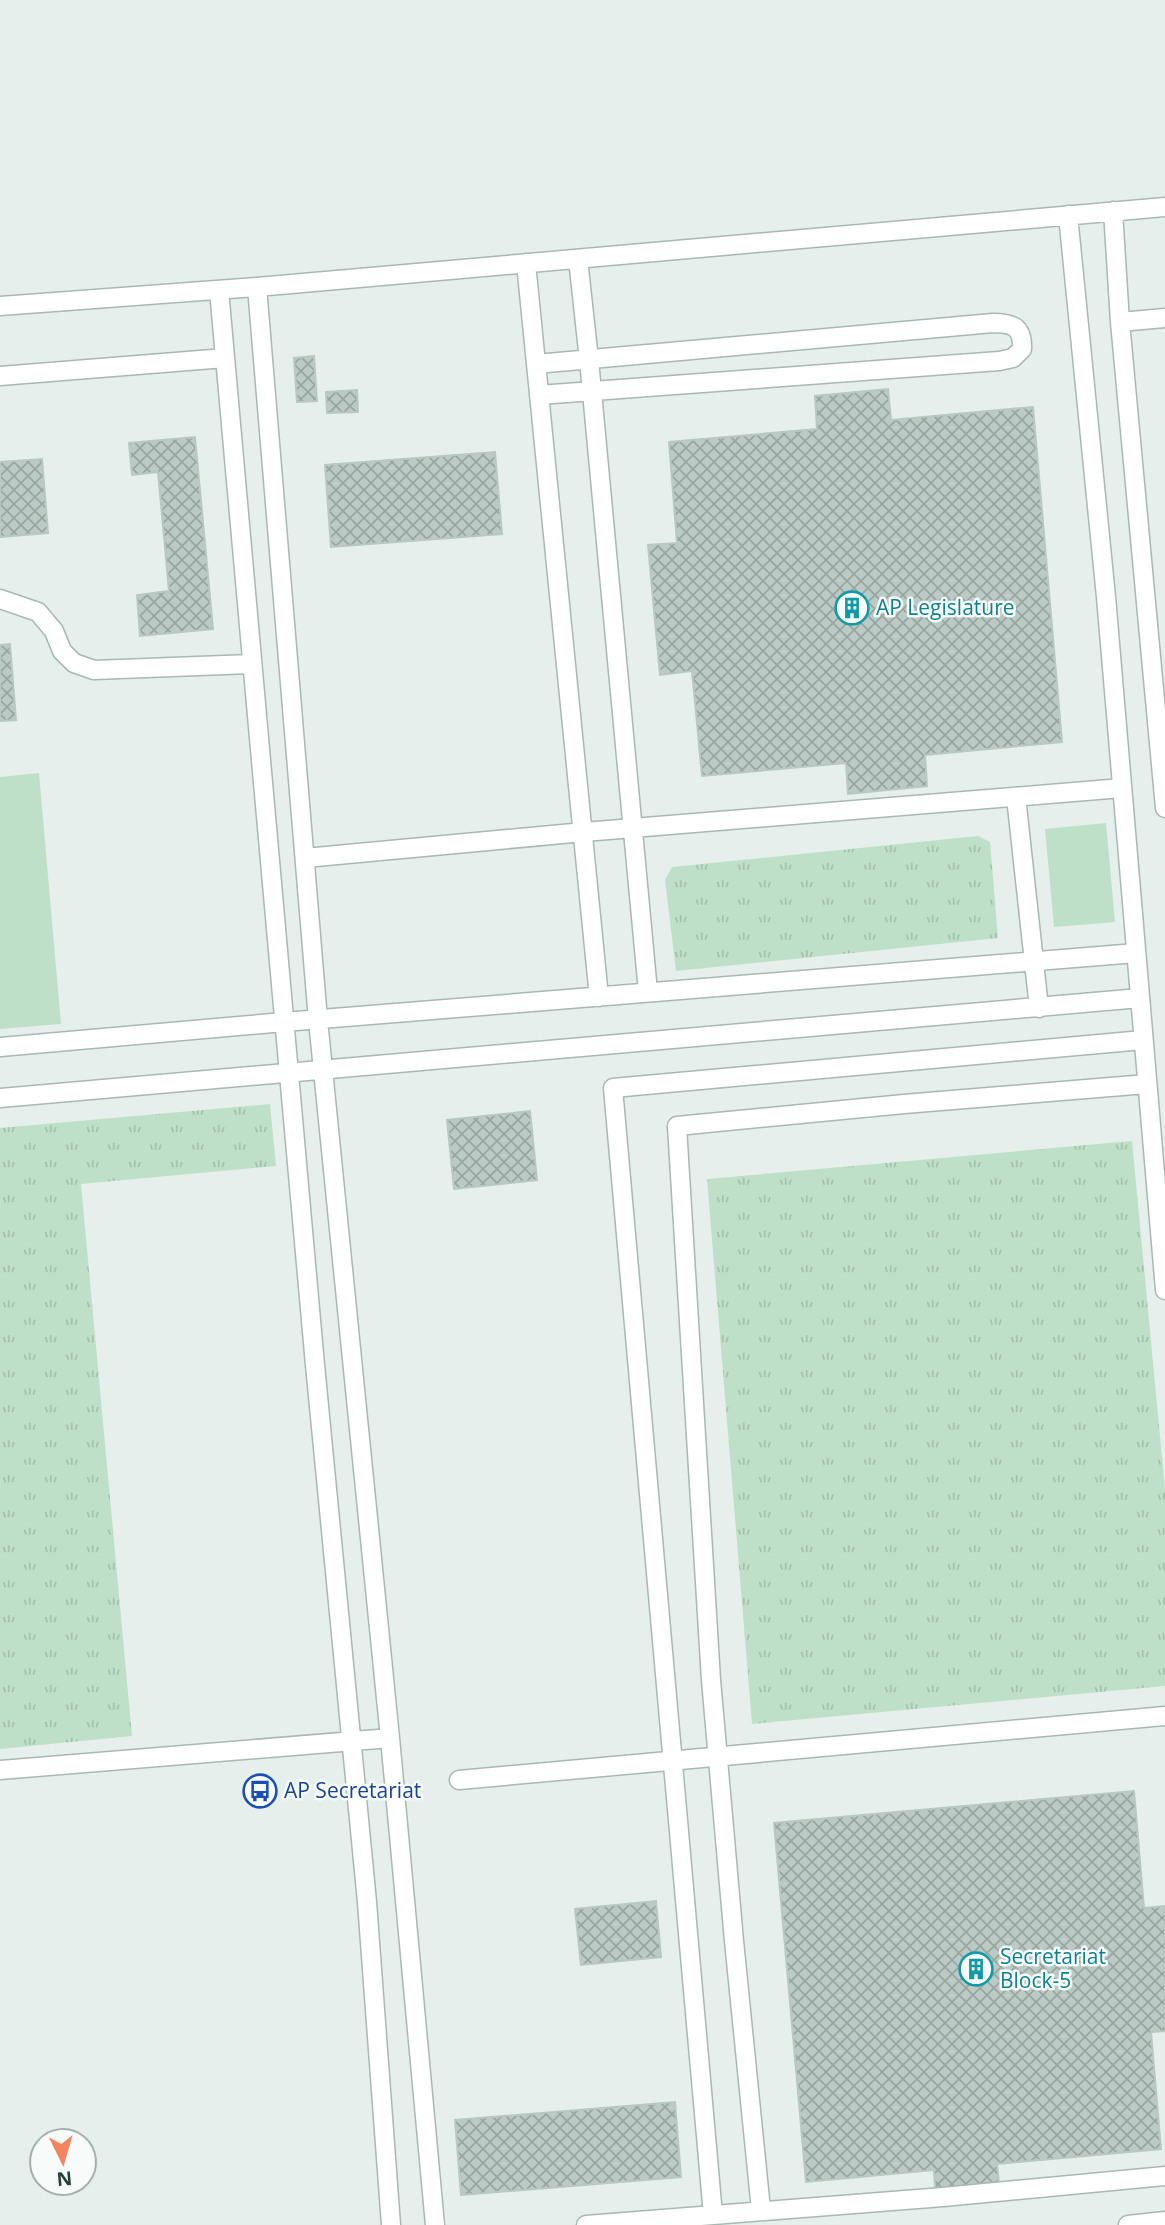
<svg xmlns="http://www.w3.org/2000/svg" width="1165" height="2225" font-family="'Open Sans',sans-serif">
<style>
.grass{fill:url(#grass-tufts)}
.garden{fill:#bfe0c8}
.building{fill:url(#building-cross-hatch);stroke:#b8c9c2;stroke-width:2}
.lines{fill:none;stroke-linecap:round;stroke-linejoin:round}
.lane-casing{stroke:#a8b8b2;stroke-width:21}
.lane{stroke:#fff;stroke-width:18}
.labels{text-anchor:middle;stroke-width:5;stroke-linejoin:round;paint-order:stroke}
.culture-label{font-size:21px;fill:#0d838f;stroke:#f7fbf9;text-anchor:start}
.transit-label{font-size:21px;fill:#164399;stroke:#f7fbf9;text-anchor:start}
</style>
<defs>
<pattern id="grass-tufts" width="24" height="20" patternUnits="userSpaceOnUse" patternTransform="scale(1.75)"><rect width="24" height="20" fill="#bfe0c8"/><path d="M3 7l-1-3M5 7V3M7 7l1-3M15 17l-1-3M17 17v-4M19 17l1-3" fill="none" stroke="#a4c1ad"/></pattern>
<pattern id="building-cross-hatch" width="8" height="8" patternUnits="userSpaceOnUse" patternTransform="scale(1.75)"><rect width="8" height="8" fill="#bbcac4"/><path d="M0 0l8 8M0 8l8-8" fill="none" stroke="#98a6a0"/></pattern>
</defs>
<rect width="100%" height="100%" fill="#e6efeb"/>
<path class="grass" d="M 978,836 L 990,842 L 998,938 L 676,971 L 665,880 L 672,867 Z
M 270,1104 L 276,1166 L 81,1184 L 132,1736 L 0,1749 L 0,1128 Z
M 1132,1141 L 1165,1489 L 1165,1686 L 752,1724 L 707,1179 Z"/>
<path class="garden" d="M 39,773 L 61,1024 L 0,1029 L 0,777 Z
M 1106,823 L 1115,922 L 1054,927 L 1045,829 Z"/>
<path class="building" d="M 314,356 L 317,401 L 297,402 L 294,358 Z
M 888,389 L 891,420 L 1033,407 L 1062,742 L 925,755 L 927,786 L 848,794 L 846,763 L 702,776 L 692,671 L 660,675 L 648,545 L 677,543 L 669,442 L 817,429 L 815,396 Z
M 357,390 L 358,412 L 327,413 L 326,392 Z
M 195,437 L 213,629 L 140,636 L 137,595 L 169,591 L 158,472 L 132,475 L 129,443 Z
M 495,452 L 502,534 L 331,547 L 325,465 Z
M 42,459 L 48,533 L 0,537 L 0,462 Z
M 10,644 L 16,720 L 0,721 L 0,645 Z
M 530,1111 L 537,1180 L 454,1189 L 447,1120 Z
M 1134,1791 L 1144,1908 L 1165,1906 L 1165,2031 L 1151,2032 L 1161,2149 L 997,2164 L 999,2183 L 935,2189 L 934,2170 L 806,2182 L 774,1823 Z
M 656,1901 L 661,1957 L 581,1965 L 575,1909 Z
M 675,2102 L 681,2177 L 461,2195 L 455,2120 Z"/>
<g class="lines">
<defs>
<path id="lane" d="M 1113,211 L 1120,322 L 1165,808
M 1068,215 L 1106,597 L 1165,1290
M 578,259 L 589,360 L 648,992
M 526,263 L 599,997
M 257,287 L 318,1020 L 390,1738 L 435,2225
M 219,290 L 315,1365 L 367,1902 L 391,2225
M 0,306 L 257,287 L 1165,207
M 1120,322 L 1165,318
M 536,364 L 993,323 C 1013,323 1023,327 1022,349 L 1013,358 L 999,361 L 539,395
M 0,376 L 225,358
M 0,599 L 38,612 L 54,631 L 62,651 L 74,663 L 94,670 L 251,664
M 1016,797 L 1039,1008
M 305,858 L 584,832 L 1122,788
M 0,1047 L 284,1022 L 1136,953
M 0,1098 L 1140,998
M 0,1770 L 390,1738
M 459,1780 L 1165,1716
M 761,2210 L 734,1941 L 711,1680 L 677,1126 L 904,1104 L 1147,1084
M 713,2215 L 613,1088 L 1143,1040
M 586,2225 L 943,2197 L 1165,2176
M 1128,2225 L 1165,2221"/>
</defs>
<use href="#lane" class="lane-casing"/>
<use href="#lane" class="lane"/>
</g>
<defs>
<symbol id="building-ring" viewBox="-11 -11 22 22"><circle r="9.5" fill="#f7fbf9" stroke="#0f9aa8" stroke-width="1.5"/><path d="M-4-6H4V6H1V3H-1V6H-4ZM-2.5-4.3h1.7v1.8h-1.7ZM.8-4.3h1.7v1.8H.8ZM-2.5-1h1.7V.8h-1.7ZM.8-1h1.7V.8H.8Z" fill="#0f9aa8"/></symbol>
<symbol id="bus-ring" viewBox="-11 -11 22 22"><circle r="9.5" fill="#f7fbf9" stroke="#1a4fb4" stroke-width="1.5"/><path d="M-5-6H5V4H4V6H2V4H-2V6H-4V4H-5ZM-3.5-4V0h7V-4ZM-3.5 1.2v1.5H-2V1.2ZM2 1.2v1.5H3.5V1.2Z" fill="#1a4fb4"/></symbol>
</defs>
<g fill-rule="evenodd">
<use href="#building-ring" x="833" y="589" width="38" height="38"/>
<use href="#bus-ring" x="241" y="1772" width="38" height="38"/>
<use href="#building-ring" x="957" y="1950" width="38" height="38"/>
</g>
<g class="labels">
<g class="culture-label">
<text x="876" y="615">AP Legislature</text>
<text x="1000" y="1964">Secretariat<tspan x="1000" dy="24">Block-5</tspan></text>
</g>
<g class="transit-label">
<text x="284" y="1798">AP Secretariat</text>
</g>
</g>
<g transform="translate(63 2162) rotate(175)"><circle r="33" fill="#f7fbf9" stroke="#a3b1ad" stroke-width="2"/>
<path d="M0-5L12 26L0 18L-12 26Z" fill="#f4845f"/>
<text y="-10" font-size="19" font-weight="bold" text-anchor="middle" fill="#24423a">N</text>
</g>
</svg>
